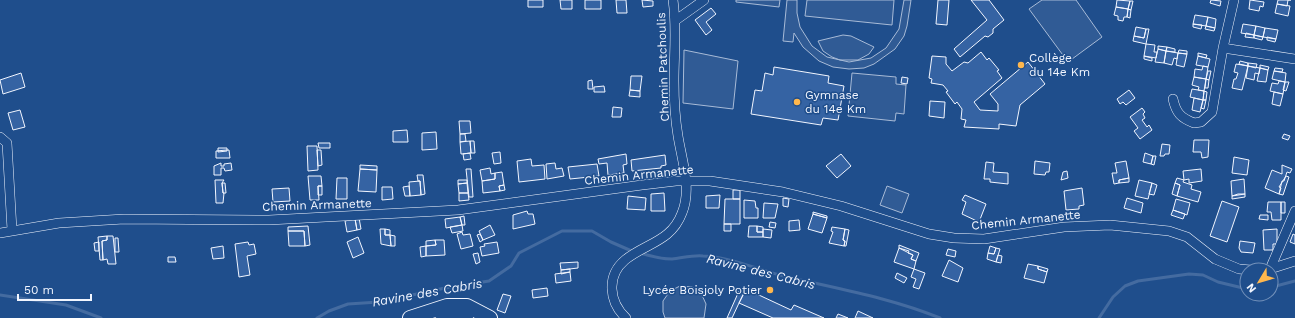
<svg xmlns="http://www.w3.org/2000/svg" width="1295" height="318" font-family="'Work Sans',sans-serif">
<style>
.built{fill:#305b95;stroke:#a8bbd7}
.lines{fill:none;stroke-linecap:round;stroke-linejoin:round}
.stream{stroke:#446ba0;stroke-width:3}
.building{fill:#3563a3;stroke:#f2f6ff}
.street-casing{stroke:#f2f6ff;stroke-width:10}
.primary-casing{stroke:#f2f6ff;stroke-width:16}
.street{stroke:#1f4e8c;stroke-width:9}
.primary{stroke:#1f4e8c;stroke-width:14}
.poi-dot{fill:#ffb74d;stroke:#1f4e8c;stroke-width:1.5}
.labels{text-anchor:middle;stroke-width:3;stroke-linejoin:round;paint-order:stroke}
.poi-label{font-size:12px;fill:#f2f6ff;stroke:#1f4e8c;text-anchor:start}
.street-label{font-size:12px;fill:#f2f6ff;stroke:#1f4e8c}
.water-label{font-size:13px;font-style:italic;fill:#f2f6ff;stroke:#1f4e8c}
</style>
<rect width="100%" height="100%" fill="#1f4e8c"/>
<path class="built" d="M 736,0 L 780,0 L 779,7 L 736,2 Z
M 787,0 L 797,0 L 797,13 L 800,27 L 812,46 L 827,57 L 849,62 L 871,58 L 886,48 L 899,29 L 904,0 L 911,0 L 907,26 L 904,36 L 895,49 L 874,64 L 864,68 L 849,69 L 833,67 L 819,61 L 803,47 L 794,33 L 793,42 L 783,41 Z
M 807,0 L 894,0 L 892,25 L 805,16 Z
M 1042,0 L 1076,0 L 1102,37 L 1068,62 L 1029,9 Z
M 843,35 L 851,36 L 874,47 L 869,54 L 858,60 L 840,60 L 832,57 L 823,51 L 818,41 Z
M 684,50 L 738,61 L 733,109 L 683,103 Z
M 852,73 L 896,77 L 896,84 L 906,85 L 904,114 L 896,113 L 895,121 L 848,116 Z
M 887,186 L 909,194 L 902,213 L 880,205 Z
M 680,286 L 692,287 L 701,293 L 706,304 L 704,318 L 665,318 L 663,312 L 663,301 L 670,291 Z"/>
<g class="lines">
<path class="stream" d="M 640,253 C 650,256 661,259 672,259 C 682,258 693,255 703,256 C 732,257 760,271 788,277 C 839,289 891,298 940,318
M 1271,291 L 1276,286 L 1295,281
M 1266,294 L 1268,294
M 0,295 L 66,305 L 101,318
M 317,318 L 329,311 L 348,304 L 379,302 L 445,288 L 489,281 L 511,266 L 519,253 L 562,231 L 592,231 L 611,242 L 634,252
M 1099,318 L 1113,297 L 1125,286 L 1138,281 L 1189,274 L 1203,275 L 1218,282 L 1247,289"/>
</g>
<path class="building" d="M 528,0 L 543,0 L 543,7 L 528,7 Z
M 560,0 L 572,0 L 572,9 L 561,9 Z
M 585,0 L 601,0 L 601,9 L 585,9 Z
M 616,0 L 626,0 L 627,13 L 617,13 Z
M 642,0 L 653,1 L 653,6 L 643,7 Z
M 938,0 L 949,0 L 947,25 L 936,24 Z
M 971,0 L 989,0 L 1004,20 L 993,29 L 993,33 L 988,37 L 985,36 L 960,57 L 954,49 L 987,20 Z
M 1117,0 L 1130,1 L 1128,9 L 1116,7 Z
M 1211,0 L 1221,1 L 1220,6 L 1210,3 Z
M 1250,0 L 1264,2 L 1263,7 L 1260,6 L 1259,11 L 1249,9 Z
M 1278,0 L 1291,0 L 1288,0 L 1287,6 L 1277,4 Z
M 1130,1 L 1133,1 L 1131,10 L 1128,9 Z
M 1277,4 L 1290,6 L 1288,16 L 1275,13 Z
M 1116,7 L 1128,9 L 1127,17 L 1124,17 L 1123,21 L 1118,20 L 1118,16 L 1114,15 Z
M 711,8 L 716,14 L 706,22 L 712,30 L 706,35 L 695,20 Z
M 1128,9 L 1131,10 L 1130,18 L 1127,17 Z
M 1195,15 L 1208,17 L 1206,26 L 1193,24 Z
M 1208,17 L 1216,19 L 1215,28 L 1206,26 Z
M 1193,24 L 1202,25 L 1201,29 L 1193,27 Z
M 1243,24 L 1256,26 L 1254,35 L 1241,33 Z
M 1206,26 L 1215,28 L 1214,31 L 1205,29 Z
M 1256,26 L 1265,28 L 1263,37 L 1254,35 Z
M 1136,27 L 1146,29 L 1144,38 L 1134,36 Z
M 1265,28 L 1278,30 L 1276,39 L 1263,37 Z
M 1146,29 L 1149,29 L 1146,44 L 1133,41 L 1134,36 L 1144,38 Z
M 1246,33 L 1254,35 L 1254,38 L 1245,37 Z
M 1254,35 L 1263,37 L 1262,40 L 1254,38 Z
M 1267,37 L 1276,39 L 1275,42 L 1267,40 Z
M 1146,44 L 1155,45 L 1154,52 L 1157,52 L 1156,58 L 1144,56 Z
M 1158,46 L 1167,47 L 1166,51 L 1158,49 Z
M 1167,47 L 1175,49 L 1175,52 L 1166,51 Z
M 1158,49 L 1166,51 L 1164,63 L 1155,62 Z
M 1179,50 L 1187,51 L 1187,54 L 1178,53 Z
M 1166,51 L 1178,53 L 1177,59 L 1174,58 L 1172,65 L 1164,63 Z
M 981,52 L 987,60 L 989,58 L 999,70 L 997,71 L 1002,78 L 974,102 L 980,110 L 998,111 L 998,104 L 990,94 L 1028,62 L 1045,84 L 1020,105 L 1016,126 L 999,124 L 999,129 L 964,127 L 966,120 L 961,119 L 962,109 L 957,102 L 955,104 L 946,92 L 948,91 L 943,85 L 931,83 L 932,79 L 929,78 L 932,56 L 946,57 L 946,64 L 952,71 L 964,62 L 968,63 Z
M 1178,53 L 1187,54 L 1184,67 L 1176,65 Z
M 1198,53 L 1207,55 L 1206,58 L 1198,56 Z
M 1144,56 L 1152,58 L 1152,61 L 1144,59 Z
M 1198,56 L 1210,59 L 1208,67 L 1196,65 Z
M 1240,61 L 1248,63 L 1248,66 L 1239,64 Z
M 1248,63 L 1257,64 L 1256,68 L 1248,66 Z
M 1236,64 L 1248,66 L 1242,90 L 1232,88 L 1234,79 L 1236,79 L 1238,73 L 1234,72 Z
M 1260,65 L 1269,67 L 1268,70 L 1260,68 Z
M 1203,66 L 1208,67 L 1206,79 L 1194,77 L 1195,69 L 1202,70 Z
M 1248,66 L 1260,68 L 1259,74 L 1255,73 L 1254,80 L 1246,78 Z
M 774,67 L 829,76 L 828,83 L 844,86 L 838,120 L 823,118 L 821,125 L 751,114 L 755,90 L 762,91 L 765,73 L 773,75 Z
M 1260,68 L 1268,70 L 1266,82 L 1257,81 Z
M 1275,68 L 1283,69 L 1282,72 L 1274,71 Z
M 1208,71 L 1211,71 L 1209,80 L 1206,79 Z
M 1274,71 L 1286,73 L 1285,82 L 1272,79 Z
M 21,73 L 25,87 L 3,94 L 0,80 Z
M 631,76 L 642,76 L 640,91 L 630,90 Z
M 902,77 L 908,78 L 907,84 L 901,83 Z
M 1194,77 L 1206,79 L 1204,91 L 1198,90 L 1199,87 L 1192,85 Z
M 1206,79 L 1209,80 L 1208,88 L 1205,88 Z
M 592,80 L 593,89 L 588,89 L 588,81 Z
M 1279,81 L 1285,82 L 1283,94 L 1270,91 L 1272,83 L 1278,84 Z
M 1285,82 L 1289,82 L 1286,91 L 1283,90 Z
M 604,86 L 605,92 L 594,92 L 594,87 Z
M 1192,89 L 1204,91 L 1203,100 L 1190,97 Z
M 630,90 L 640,91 L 640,97 L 629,96 Z
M 1129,90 L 1135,98 L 1126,105 L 1123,102 L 1120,104 L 1117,99 Z
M 1204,91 L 1207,92 L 1206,100 L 1203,100 Z
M 1274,92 L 1283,94 L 1280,106 L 1272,104 Z
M 1194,98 L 1203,100 L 1200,112 L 1192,110 Z
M 1203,100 L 1206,100 L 1204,109 L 1201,108 Z
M 930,101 L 945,102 L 944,118 L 929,116 Z
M 613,107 L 622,108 L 621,117 L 612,117 Z
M 1142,108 L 1145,112 L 1143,114 L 1145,118 L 1142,120 L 1147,127 L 1149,125 L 1152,130 L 1140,139 L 1134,131 L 1138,128 L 1130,117 Z
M 20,110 L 25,127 L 13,130 L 8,113 Z
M 459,121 L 470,121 L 471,133 L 460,134 Z
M 407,130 L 408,142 L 393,142 L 393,131 Z
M 436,132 L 437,149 L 422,150 L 422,133 Z
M 460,134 L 465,134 L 466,141 L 460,142 Z
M 1284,134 L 1290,136 L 1288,140 L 1282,138 Z
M 1194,140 L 1209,140 L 1208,157 L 1202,158 L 1201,152 L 1193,152 Z
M 470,141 L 471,153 L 461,154 L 460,142 Z
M 470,141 L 474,141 L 475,153 L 471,153 Z
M 318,143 L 330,143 L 330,148 L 319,148 Z
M 1162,144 L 1170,145 L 1169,154 L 1165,154 L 1164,156 L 1160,156 Z
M 307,146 L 317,146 L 318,170 L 308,171 Z
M 218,148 L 227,148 L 227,151 L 218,152 Z
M 227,150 L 229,150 L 230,158 L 216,158 L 216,151 Z
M 317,150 L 321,150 L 322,165 L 318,166 Z
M 500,152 L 501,163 L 494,164 L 492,153 Z
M 470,153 L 471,159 L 464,160 L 463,154 Z
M 1145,153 L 1153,156 L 1151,164 L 1143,162 Z
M 626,154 L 627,164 L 623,165 L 624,173 L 608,175 L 607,163 L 599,164 L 598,159 Z
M 841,154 L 851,166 L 837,178 L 826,166 Z
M 665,155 L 666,165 L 661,166 L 661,168 L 632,171 L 631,160 Z
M 1153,156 L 1156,156 L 1154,165 L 1151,164 Z
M 1234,157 L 1249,160 L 1247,175 L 1232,173 Z
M 531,159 L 532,166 L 544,165 L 545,179 L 519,182 L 517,161 Z
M 1035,161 L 1050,163 L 1049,172 L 1046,172 L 1045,175 L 1034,174 Z
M 1126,161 L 1129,178 L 1119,180 L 1119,183 L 1114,184 L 1112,173 L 1117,173 L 1115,163 Z
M 986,162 L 994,163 L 993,172 L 1008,173 L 1008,184 L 990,182 L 990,179 L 984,179 Z
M 221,163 L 221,166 L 224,166 L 224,164 L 231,163 L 232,170 L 225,171 L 224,168 L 221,168 L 221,175 L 214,175 L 214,166 Z
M 555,163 L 556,169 L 562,168 L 564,176 L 547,179 L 546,164 Z
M 597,164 L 599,176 L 570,179 L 568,167 Z
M 360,165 L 377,166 L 377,170 L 360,169 Z
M 1282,165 L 1292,169 L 1290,173 L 1287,172 L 1284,181 L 1282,181 L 1279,194 L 1265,188 L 1272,170 L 1282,174 Z
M 490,168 L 491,174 L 495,173 L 495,179 L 482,181 L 480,170 Z
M 360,169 L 377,170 L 376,192 L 358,191 Z
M 466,169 L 471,169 L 473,197 L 469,197 Z
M 1201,169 L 1202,181 L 1189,183 L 1189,179 L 1184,180 L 1183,171 Z
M 1067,171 L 1068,178 L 1061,180 L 1063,172 Z
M 502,172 L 504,185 L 499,186 L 500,191 L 483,193 L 482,181 L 495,179 L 495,173 Z
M 417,175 L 423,175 L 425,194 L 421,195 L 420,181 L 418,181 Z
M 308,176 L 321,176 L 322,186 L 318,186 L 319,200 L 310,200 Z
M 1286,176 L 1289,177 L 1283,195 L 1279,194 L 1281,188 L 1279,187 Z
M 337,178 L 347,178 L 347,199 L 336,199 Z
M 1129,178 L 1129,182 L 1119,183 L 1119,180 Z
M 1177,178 L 1184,180 L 1183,182 L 1192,185 L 1191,189 L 1201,192 L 1198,202 L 1177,196 L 1180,185 L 1175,183 Z
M 1244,179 L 1245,194 L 1232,196 L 1231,181 Z
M 215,180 L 224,180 L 222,183 L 223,193 L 224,193 L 223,203 L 216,203 Z
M 458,180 L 467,180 L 467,183 L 458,184 Z
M 1139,180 L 1152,183 L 1148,199 L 1135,196 Z
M 420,181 L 421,195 L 410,196 L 409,182 Z
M 222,183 L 225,183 L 226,193 L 223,193 Z
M 467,183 L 468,193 L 459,193 L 458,184 Z
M 1152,183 L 1157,185 L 1154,195 L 1149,194 Z
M 1175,183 L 1180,185 L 1177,196 L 1172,194 Z
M 504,185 L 505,190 L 500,191 L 499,186 Z
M 318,186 L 322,186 L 322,195 L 318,195 Z
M 409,186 L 410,196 L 405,196 L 403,187 Z
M 382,187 L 392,187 L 393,199 L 382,200 Z
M 289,188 L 290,201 L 273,202 L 272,189 Z
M 1082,188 L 1084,205 L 1079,206 L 1079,209 L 1066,210 L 1064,191 Z
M 733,190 L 740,190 L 740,199 L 733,199 Z
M 459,193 L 468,193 L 469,200 L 459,201 Z
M 664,193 L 665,211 L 651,211 L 651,194 Z
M 1238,194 L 1245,194 L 1245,197 L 1232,199 L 1232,196 Z
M 720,195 L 719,208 L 706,208 L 706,196 Z
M 965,195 L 986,204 L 979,222 L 962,214 L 966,202 L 962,200 Z
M 628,196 L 646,198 L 645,210 L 627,209 Z
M 783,198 L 789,199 L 788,207 L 783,206 Z
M 1127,198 L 1143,203 L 1141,213 L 1124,208 Z
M 725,199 L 740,199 L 740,224 L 724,224 Z
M 1176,199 L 1190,203 L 1187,215 L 1173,210 Z
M 744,200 L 755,201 L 756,208 L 758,208 L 758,218 L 744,218 Z
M 1222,201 L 1239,207 L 1227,242 L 1210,236 Z
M 1268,202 L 1281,202 L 1281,220 L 1272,220 L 1271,212 L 1267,212 Z
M 1281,202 L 1285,202 L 1285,213 L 1281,213 Z
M 764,203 L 778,204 L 775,218 L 763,218 Z
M 1173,210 L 1185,214 L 1183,219 L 1171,215 Z
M 527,211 L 528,214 L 533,214 L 535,224 L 513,229 L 513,215 Z
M 813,212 L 827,216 L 827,218 L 813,214 Z
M 813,214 L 827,218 L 822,233 L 808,229 Z
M 1260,215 L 1268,215 L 1268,220 L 1259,219 Z
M 464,216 L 465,225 L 462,225 L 460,217 Z
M 460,217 L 462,225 L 446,228 L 445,219 Z
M 359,218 L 361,229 L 357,230 L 355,219 Z
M 355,219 L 357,230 L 347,232 L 345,221 Z
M 799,220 L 800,230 L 789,231 L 789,221 Z
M 770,222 L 776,223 L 775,228 L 769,227 Z
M 724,224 L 731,224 L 731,231 L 724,231 Z
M 462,225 L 463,231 L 452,233 L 450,227 Z
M 490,225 L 495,235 L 483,240 L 479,231 Z
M 308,226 L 310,245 L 305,246 L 304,231 L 288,231 L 288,227 Z
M 749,226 L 757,226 L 757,232 L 763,232 L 763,237 L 748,237 Z
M 757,226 L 763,227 L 763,232 L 757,232 Z
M 832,227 L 845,229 L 843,240 L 845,241 L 844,246 L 829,243 L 833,232 L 831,231 Z
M 380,229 L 385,229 L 385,235 L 390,235 L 391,246 L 381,244 Z
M 385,229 L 390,230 L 390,235 L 385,235 Z
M 763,229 L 772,230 L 771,238 L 763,237 Z
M 845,229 L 849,230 L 846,246 L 844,246 L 845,241 L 843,240 Z
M 1277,229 L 1277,244 L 1273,244 L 1273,250 L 1264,250 L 1263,230 Z
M 288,231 L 304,231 L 305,246 L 289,246 Z
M 462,232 L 463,235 L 470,234 L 473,246 L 461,249 L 457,234 Z
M 480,234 L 483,240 L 480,242 L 477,235 Z
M 1293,234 L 1295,235 L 1295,244 L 1290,242 Z
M 390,235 L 395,236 L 395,246 L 391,246 Z
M 107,236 L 113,236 L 116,264 L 108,264 L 107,259 L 103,260 L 102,241 L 107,240 Z
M 107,236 L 107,240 L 102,241 L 103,260 L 100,260 L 98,237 Z
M 358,237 L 364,253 L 353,258 L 347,242 Z
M 115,238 L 118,238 L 119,252 L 115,252 Z
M 435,240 L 436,245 L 426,246 L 426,241 Z
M 435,240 L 444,240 L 445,255 L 426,256 L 426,246 L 436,245 Z
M 1240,241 L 1255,243 L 1253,253 L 1241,252 L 1239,248 Z
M 99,242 L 99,251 L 95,251 L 94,243 Z
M 248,242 L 249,245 L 254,244 L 256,254 L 247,256 L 250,275 L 239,277 L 235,244 Z
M 497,242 L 499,253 L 482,256 L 480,247 L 485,246 L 484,244 Z
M 899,245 L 919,253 L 916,261 L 911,259 L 913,255 L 908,253 L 909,251 L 899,248 Z
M 223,246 L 224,258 L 213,259 L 211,248 Z
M 426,246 L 426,256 L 421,257 L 420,247 Z
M 990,246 L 996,248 L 994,254 L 988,253 Z
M 899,248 L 913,255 L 911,259 L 916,261 L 914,269 L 894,262 Z
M 996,248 L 1000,249 L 996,262 L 987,259 L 988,253 L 994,254 Z
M 948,249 L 956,251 L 955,257 L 946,255 Z
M 478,253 L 480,262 L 476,264 L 473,254 Z
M 998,255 L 1002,256 L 1001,263 L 996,262 Z
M 168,257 L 175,257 L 176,262 L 168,262 Z
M 949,260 L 963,268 L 958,282 L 942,276 Z
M 578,262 L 578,268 L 561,270 L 560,263 Z
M 1028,264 L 1038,266 L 1038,269 L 1047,272 L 1044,283 L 1024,278 Z
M 1038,266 L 1048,269 L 1047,272 L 1038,269 Z
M 570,269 L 570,272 L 561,274 L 561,270 Z
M 914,269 L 925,273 L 919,289 L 913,287 L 916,279 L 911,277 Z
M 570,272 L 571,281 L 556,283 L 555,274 Z
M 897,273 L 907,278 L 904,283 L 895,278 Z
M 547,288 L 548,296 L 533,298 L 532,290 Z
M 746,289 L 791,310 L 794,305 L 824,318 L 773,318 L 739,303 Z
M 739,291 L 744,293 L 739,303 L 732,318 L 727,318 Z
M 503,294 L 511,296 L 505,313 L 497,310 Z
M 858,311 L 873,318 L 855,318 Z
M 838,314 L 848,318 L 836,318 Z"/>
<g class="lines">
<defs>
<path id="street" d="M 676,20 L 704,0
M 1223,48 L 1234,0
M 1173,99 C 1176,113 1181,118 1194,123 L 1201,122 L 1212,112 L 1223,48 L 1295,59
M 0,137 L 7,143 L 12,230
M 0,233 L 59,223 L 124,219 L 269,220 L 458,210 L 642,185 L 676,181 L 710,181 L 783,192 L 841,206 L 929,234 L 954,238 L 984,239 L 1064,227 L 1110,225 L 1169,231 L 1187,237 L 1215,259 L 1239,269 L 1251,270
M 1270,269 L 1295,211
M 1256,270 L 1270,269 L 1295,261
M 626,318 C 609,302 606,276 625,260 C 646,243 671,242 682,213 C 692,189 682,161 678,136 C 675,118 674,99 674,81 C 674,54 677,27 673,0"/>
<path id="primary" d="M 440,312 L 466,318
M 410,318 L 447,306 L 467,306 L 490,318"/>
</defs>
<use href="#street" class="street-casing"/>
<use href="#primary" class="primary-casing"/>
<use href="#street" class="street"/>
<use href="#primary" class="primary"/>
</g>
<g class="poi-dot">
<circle cx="1021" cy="65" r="4"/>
<circle cx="797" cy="102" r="4"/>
<circle cx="770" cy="290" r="4"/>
</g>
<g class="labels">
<g class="poi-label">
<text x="1029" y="62">Collège<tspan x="1029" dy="14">du 14e Km</tspan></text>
<text x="805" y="99">Gymnase<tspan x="805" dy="14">du 14e Km</tspan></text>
<text x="762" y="294" text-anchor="end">Lycée Boisjoly Potier</text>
</g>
<g class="street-label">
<text transform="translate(663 67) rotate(-92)" y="4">Chemin Patchoulis</text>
<text transform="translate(639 175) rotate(-6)" y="4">Chemin Armanette</text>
<text transform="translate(317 205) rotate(-2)" y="4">Chemin Armanette</text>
<text transform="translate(1026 220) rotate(-6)" y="4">Chemin Armanette</text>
</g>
<g class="water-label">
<text transform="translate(761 271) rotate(14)" y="5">Ravine des Cabris</text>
<text transform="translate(427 292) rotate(-10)" y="5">Ravine des Cabris</text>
</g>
</g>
<g transform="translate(1259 282) rotate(232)"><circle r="19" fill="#1f4e8c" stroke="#7391ba"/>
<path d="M0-3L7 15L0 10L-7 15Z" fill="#ffb74d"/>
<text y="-6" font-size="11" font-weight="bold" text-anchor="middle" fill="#f2f6ff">N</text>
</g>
<path d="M18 294v6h73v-6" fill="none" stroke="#f2f6ff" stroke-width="2"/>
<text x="24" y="294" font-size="12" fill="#f2f6ff" stroke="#1f4e8c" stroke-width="3" paint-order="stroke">50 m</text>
</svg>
